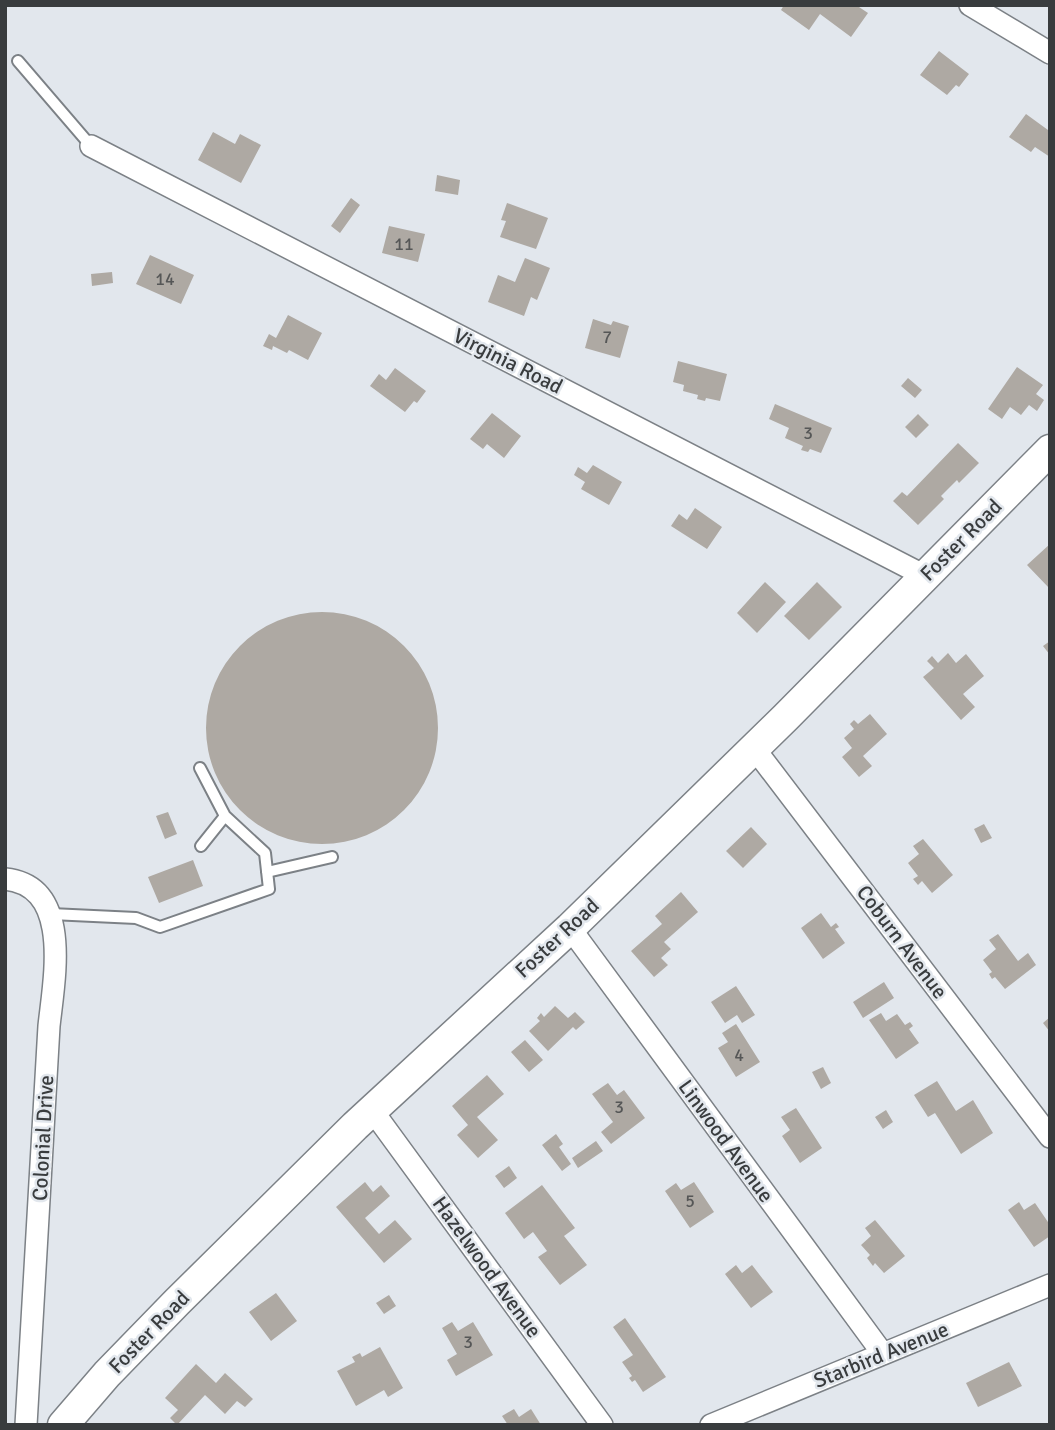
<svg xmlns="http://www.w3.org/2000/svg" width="1055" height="1430" font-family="Signika,sans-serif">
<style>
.building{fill:#aea9a3}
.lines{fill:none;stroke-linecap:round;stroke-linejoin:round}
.lane-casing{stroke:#7c8186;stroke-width:14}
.street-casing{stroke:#7c8186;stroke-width:24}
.secondary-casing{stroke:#7c8186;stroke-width:33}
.lane{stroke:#fff;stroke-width:10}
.street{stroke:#fff;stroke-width:21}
.secondary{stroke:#fff;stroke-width:30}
.labels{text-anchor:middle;stroke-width:5;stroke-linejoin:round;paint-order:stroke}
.number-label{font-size:18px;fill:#565757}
.street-label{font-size:21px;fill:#393c3e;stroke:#e2e7ed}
</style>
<rect width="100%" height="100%" fill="#e2e7ed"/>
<path class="building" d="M 784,5 L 856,5 L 868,13 L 851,37 L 820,14 L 809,30 L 781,10 Z
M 939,51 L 969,74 L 959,87 L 956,85 L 947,95 L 920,75 Z
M 1026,114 L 1048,130 L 1050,128 L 1050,157 L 1035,147 L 1031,152 L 1009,137 Z
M 213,132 L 235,144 L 240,134 L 261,145 L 241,183 L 198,160 Z
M 437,175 L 460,180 L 458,195 L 435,191 Z
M 351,198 L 360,205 L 340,233 L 331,226 Z
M 507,203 L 548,218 L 536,249 L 500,237 L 506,221 L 501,220 Z
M 389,226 L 425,234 L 418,262 L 382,253 Z
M 150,255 L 194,275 L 181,304 L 136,284 Z
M 525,258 L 550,268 L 537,300 L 531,297 L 524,316 L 488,302 L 498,275 L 515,282 Z
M 112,272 L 113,283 L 92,286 L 91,274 Z
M 288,315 L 322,333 L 308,360 L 289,350 L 287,353 L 273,346 L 272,350 L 263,346 L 269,334 L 276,338 Z
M 593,319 L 611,325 L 613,321 L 629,326 L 620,358 L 585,348 Z
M 678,361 L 727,374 L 720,401 L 706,398 L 705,401 L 697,399 L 698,395 L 683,391 L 684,385 L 673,382 Z
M 1017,367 L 1043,385 L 1036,394 L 1044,400 L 1037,411 L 1029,405 L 1021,415 L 1010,407 L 1002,419 L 988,409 Z
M 395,368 L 426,391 L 417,403 L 414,401 L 405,412 L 370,386 L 379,374 L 386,380 Z
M 908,378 L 922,390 L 915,398 L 901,386 Z
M 775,404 L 832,428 L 821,453 L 810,449 L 808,452 L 801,450 L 803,446 L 785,438 L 789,428 L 769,419 Z
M 492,413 L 521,436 L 504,458 L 487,444 L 483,449 L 470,439 Z
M 918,414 L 929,425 L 916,438 L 905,427 Z
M 958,443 L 979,463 L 959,483 L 957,480 L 941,496 L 944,499 L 918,525 L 893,501 L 902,492 L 907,496 Z
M 593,465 L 622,482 L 609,505 L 581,489 L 585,482 L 574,475 L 578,467 L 587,473 Z
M 695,508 L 722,527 L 707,549 L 671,526 L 679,514 L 687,520 Z
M 1050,544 L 1050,589 L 1027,565 Z
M 765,582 L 786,602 L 757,633 L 737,613 Z
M 817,582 L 842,607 L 809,640 L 784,616 Z
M206 728a116 116 0 1 1 232 0a116 116 0 1 1-232 0Z
M 1050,641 L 1050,655 L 1043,646 Z
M 948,653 L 956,663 L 966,654 L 984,676 L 963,694 L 975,707 L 961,720 L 923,677 L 934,668 L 927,661 L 932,656 L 938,663 Z
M 870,714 L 887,734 L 863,756 L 872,766 L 859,777 L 842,757 L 852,748 L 844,738 L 854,729 L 850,724 L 854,720 L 858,724 Z
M 168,812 L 177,834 L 165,839 L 156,816 Z
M 984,824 L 992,838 L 981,843 L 974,829 Z
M 751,827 L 767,844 L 743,868 L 726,851 Z
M 923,839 L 953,875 L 932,893 L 922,881 L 918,885 L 913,879 L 918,876 L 908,863 L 919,854 L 913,846 Z
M 193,860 L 203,886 L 159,903 L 148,877 Z
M 681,892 L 698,912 L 664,942 L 671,949 L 661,958 L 668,965 L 654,977 L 631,951 L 662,924 L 655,916 Z
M 821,913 L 831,927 L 836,923 L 839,927 L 835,929 L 845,943 L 823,959 L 801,928 Z
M 998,934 L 1018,961 L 1028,953 L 1036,965 L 1005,989 L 995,977 L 992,979 L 989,974 L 992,972 L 983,960 L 996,949 L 989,940 Z
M 884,982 L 894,998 L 863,1018 L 853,1002 Z
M 736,986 L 755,1015 L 742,1023 L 737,1015 L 725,1023 L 711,1002 Z
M 555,1006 L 568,1018 L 575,1012 L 585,1022 L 576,1030 L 573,1027 L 548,1051 L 529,1031 L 540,1021 L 537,1018 L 541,1013 L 544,1017 Z
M 881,1013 L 886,1021 L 897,1014 L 905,1025 L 910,1022 L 913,1026 L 909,1029 L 919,1043 L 896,1059 L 869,1020 Z
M 1050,1017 L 1050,1032 L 1043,1023 Z
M 736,1024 L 760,1062 L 736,1077 L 718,1048 L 728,1042 L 722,1033 Z
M 525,1040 L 543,1060 L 529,1072 L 511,1052 Z
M 823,1067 L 831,1083 L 821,1089 L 812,1072 Z
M 487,1075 L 504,1094 L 477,1117 L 498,1140 L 478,1158 L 457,1135 L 468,1125 L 452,1106 Z
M 937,1081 L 956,1111 L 973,1100 L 993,1133 L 961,1154 L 935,1113 L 928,1117 L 914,1095 Z
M 608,1083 L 617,1095 L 624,1090 L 645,1118 L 611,1144 L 601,1132 L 613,1122 L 592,1094 Z
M 796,1108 L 822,1148 L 800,1163 L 782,1136 L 790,1130 L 781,1117 Z
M 886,1110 L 893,1122 L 883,1129 L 875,1117 Z
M 556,1134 L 563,1144 L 559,1147 L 571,1164 L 562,1171 L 542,1145 Z
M 596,1141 L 603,1151 L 578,1168 L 572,1158 Z
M 509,1166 L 517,1178 L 504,1188 L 495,1176 Z
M 365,1182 L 373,1192 L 381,1185 L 390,1196 L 365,1218 L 379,1234 L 395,1220 L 412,1239 L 384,1263 L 336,1207 Z
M 694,1182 L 714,1212 L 690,1228 L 665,1191 L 676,1183 L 681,1190 Z
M 542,1185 L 575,1228 L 564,1236 L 587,1265 L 560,1285 L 538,1257 L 547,1251 L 533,1232 L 524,1239 L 505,1213 Z
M 1019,1202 L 1024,1210 L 1035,1203 L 1050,1225 L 1050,1236 L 1034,1247 L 1008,1210 Z
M 875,1220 L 905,1256 L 884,1273 L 875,1263 L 873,1266 L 867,1258 L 870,1255 L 861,1245 L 871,1236 L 865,1228 Z
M 736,1265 L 742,1273 L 752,1265 L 773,1292 L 751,1308 L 725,1274 Z
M 276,1293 L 297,1321 L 271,1341 L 249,1312 Z
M 389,1295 L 396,1306 L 384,1314 L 376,1303 Z
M 625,1318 L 666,1377 L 643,1392 L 635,1380 L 632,1382 L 629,1378 L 632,1376 L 622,1362 L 633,1355 L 613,1327 Z
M 452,1322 L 458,1331 L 473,1322 L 493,1355 L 456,1376 L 447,1360 L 457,1354 L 442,1328 Z
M 380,1347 L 403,1388 L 388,1397 L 384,1390 L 356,1406 L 337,1371 L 355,1362 L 352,1357 L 360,1353 L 362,1357 Z
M 1009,1362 L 1022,1386 L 978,1407 L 966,1383 Z
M 196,1364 L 216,1383 L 225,1373 L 253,1399 L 245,1407 L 237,1401 L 225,1414 L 205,1395 L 177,1425 L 170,1418 L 178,1410 L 165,1398 Z
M 514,1409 L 519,1417 L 531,1409 L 541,1425 L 508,1425 L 502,1416 Z"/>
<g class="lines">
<defs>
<path id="lane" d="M 18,61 L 91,146
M 200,768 L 225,816
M 267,872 L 332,857
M 51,914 L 136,918 L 160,927 L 269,889 L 265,853 L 225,816 L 201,846"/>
<path id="street" d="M 970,5 L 1050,53
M 91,146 L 925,576
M 754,748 L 1050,1137
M 5,879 C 73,886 54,979 49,1026 L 26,1425
M 570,928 L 883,1354
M 372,1110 L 602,1425
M 711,1425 L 1050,1285"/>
<path id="secondary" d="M 63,1425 L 107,1374 L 177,1302 L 355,1126 L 570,928 L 786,717 L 1050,450"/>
</defs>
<use href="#lane" class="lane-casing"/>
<use href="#street" class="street-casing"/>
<use href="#secondary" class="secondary-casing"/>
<use href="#lane" class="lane"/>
<use href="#street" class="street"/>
<use href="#secondary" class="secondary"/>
</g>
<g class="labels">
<g class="number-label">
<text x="404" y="250">11</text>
<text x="165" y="285">14</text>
<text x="607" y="343">7</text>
<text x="808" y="439">3</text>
<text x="739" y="1061">4</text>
<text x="619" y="1113">3</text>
<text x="690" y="1207">5</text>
<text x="468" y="1348">3</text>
</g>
<g class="street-label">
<text transform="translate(508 361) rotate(27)" y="7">Virginia Road</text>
<text transform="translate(961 540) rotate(-45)" y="7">Foster Road</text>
<text transform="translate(557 938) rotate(-43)" y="7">Foster Road</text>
<text transform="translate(902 942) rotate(53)" y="7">Coburn Avenue</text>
<text transform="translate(43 1138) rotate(-87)" y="7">Colonial Drive</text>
<text transform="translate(726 1141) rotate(54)" y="7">Linwood Avenue</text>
<text transform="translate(487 1267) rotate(54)" y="7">Hazelwood Avenue</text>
<text transform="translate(149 1332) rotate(-46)" y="7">Foster Road</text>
<text transform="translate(881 1355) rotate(-22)" y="7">Starbird Avenue</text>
</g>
</g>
<rect width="1055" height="1430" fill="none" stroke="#393c3e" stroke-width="14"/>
</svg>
